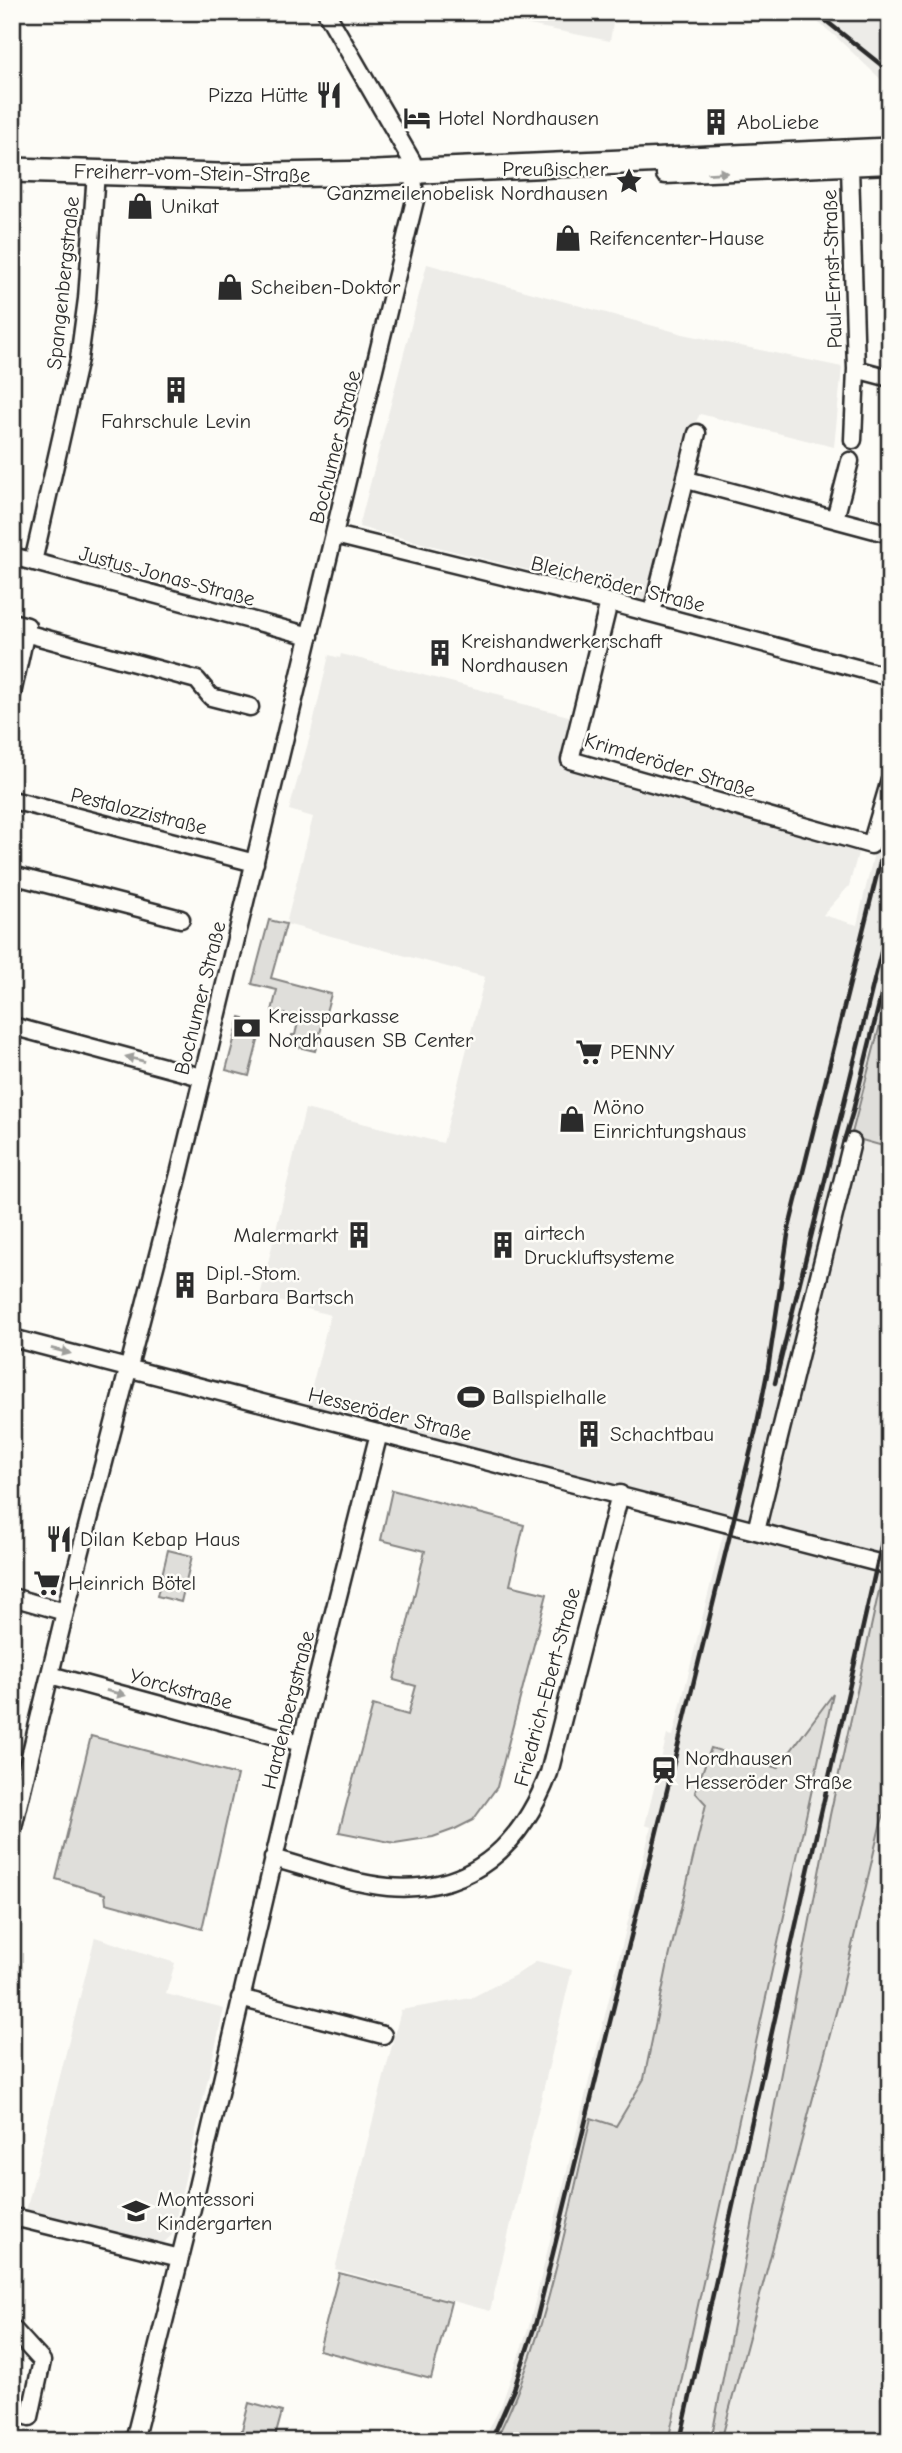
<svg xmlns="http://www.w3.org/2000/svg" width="902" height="2453" font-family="'Comic Neue',sans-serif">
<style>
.built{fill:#edece8}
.green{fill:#dfdeda;stroke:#858482;stroke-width:2}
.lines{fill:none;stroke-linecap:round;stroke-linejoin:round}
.minor-casing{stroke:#2b2b2b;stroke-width:21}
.secondary-casing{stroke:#2b2b2b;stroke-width:28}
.minor{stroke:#fdfcf7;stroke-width:16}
.secondary{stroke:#fdfcf7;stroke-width:23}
.rail{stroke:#2b2b2b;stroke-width:4.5}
.oneway{fill:#9e9e9b}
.labels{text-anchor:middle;stroke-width:5;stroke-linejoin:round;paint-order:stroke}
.poi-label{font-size:21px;fill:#2b2b2b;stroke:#fdfcf7;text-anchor:start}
.street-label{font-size:21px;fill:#2b2b2b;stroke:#fdfcf7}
</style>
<rect width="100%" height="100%" fill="#fdfcf7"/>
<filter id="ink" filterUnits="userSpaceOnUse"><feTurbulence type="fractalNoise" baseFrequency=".0143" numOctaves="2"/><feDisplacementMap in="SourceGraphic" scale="14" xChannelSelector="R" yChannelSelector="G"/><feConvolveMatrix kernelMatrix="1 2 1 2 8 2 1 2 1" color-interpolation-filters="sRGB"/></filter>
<g filter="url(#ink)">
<path class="built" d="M 522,12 L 615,12 L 610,41 L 524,24 Z
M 805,12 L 890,12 L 890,88 L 834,35 Z
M 427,264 L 683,334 L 842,367 L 834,447 L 700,414 L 687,438 L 646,600 L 359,527 Z
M 341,654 L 505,696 L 504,699 L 576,718 L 562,767 L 860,846 L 849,886 L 823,915 L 857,925 L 877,840 L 890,798 L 890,986 L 851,1137 L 890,1148 L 890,1798 L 880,1826 L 890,1829 L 890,2441 L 633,2441 L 616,2126 L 591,2119 L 539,2331 L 513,2407 L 495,2441 L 483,2441 L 501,2406 L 529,2326 L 651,1827 L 645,1825 L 667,1735 L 673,1736 L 728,1514 L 307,1406 L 330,1315 L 260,1296 L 305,1109 L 443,1143 L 485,977 L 286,924 L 313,817 L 289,810 L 310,736 L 329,655 L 340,658 Z
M 95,1937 L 175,1963 L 166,1994 L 224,2009 L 172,2235 L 159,2247 L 25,2215 Z
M 537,1961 L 572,1970 L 490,2311 L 335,2269 L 401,2010 L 471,1998 L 519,1973 Z"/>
<path class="green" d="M 269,920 L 286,924 L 271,978 L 331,994 L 315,1051 L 290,1045 L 292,1035 L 295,1035 L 299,1018 L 272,1011 L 277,990 L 252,984 Z
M 890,986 L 890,1148 L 851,1137 Z
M 240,1017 L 244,1018 L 241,1033 L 259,1037 L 249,1076 L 226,1070 Z
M 392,1490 L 524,1525 L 510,1585 L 547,1594 L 497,1787 L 473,1820 L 455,1829 L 433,1837 L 395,1843 L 339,1832 L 373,1705 L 408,1715 L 416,1686 L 394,1680 L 425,1551 L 381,1540 Z
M 890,1540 L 890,1798 L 880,1826 L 840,1997 L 721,2441 L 711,2441 L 830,1815 Z
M 168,1550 L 192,1556 L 181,1602 L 157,1596 Z
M 833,1694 L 668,2441 L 495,2441 C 546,2343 565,2225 591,2118 L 616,2126 L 644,2079 L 669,1958 L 706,1804 L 695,1792 L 711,1748 L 778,1768 Z
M 91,1736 L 237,1775 L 202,1929 L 106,1903 L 105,1894 L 56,1879 Z
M 339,2273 L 451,2302 L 431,2379 L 319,2350 Z
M 249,2403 L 282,2412 L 274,2441 L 239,2441 Z"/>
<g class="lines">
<defs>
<path id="minor" d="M 665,160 L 665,175 L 890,165
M 850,167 L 856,369 L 853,440
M 856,369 L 890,378
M 687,480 L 890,534
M 835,519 L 850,461
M 335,535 L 609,602 L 890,677
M 12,556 L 310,636
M 33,562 L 79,359 L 87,299 L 96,172
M 609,602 L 570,760 L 871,845 L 890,780
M 652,613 L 697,433
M 12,622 L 27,626 L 12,694
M 25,633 L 197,680 L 211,697 L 250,707
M 12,800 L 255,863
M 12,875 L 181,919
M 12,1026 L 201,1077
M 12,1338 L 890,1566
M 756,1531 L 852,1142
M 12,1597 L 65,1612
M 50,1675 L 301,1743
M 12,1831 L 65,1612 L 179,1174 L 415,200 L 412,161 L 326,12
M 273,1858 C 310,1868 349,1883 388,1887 C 471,1894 521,1846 549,1773 L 620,1494
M 240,1998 L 383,2035
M 12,2224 L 18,2218 L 180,2258
M 12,2328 L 42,2361 L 30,2417
M 134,2441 L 186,2234 L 301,1743 L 379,1433"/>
<path id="secondary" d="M 12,170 L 220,176 L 376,173 L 890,150"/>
</defs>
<use href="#minor" class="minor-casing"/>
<use href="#secondary" class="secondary-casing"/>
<use href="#minor" class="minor"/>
<use href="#secondary" class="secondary"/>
<path class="rail" d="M 815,12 L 890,72
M 844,1141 L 853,1111 L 883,988
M 775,1383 L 890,916
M 491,2441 L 514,2389 L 536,2322 L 756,1429 L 768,1369 L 789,1228 L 890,822
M 680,2441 L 890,1506"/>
</g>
<defs><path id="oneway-solid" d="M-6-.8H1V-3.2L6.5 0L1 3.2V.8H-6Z" transform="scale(1.75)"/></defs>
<g class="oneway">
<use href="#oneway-solid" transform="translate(718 173) rotate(-3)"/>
<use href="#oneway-solid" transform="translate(135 1059) rotate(-165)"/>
<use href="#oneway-solid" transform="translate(61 1351) rotate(15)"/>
<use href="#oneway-solid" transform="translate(116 1693) rotate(15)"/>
</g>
</g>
<defs>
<symbol id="restaurant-bare" viewBox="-9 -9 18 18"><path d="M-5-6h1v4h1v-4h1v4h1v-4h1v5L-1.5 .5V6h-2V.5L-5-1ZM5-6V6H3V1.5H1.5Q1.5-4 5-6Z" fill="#2b2b2b" stroke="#fdfcf7" stroke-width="2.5" paint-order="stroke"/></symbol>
<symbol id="hotel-bare" viewBox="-9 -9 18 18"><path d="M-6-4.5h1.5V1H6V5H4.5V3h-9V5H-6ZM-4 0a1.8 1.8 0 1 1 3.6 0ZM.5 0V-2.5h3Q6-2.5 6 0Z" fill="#2b2b2b" stroke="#fdfcf7" stroke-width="2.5" paint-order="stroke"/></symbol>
<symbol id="building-bare" viewBox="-9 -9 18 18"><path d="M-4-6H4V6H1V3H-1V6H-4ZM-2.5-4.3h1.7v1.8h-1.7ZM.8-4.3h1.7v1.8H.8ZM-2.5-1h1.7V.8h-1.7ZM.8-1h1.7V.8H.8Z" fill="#2b2b2b" stroke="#fdfcf7" stroke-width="2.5" paint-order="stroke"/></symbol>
<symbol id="sight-bare" viewBox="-9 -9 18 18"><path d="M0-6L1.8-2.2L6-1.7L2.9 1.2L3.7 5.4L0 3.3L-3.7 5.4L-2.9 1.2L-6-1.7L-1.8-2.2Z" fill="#2b2b2b" stroke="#fdfcf7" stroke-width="2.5" paint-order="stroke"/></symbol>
<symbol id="shop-bare" viewBox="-9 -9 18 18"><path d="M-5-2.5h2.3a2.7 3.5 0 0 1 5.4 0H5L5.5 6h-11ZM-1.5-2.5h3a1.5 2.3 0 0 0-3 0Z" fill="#2b2b2b" stroke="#fdfcf7" stroke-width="2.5" paint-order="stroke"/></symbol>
<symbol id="bank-bare" viewBox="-9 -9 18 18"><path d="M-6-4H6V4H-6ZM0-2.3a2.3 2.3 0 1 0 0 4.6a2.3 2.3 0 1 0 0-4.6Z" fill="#2b2b2b" stroke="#fdfcf7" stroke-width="2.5" paint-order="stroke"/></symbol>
<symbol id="supermarket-bare" viewBox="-9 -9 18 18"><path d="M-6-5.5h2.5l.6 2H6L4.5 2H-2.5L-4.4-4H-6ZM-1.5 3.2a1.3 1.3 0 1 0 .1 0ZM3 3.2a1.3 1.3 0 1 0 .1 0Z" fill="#2b2b2b" stroke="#fdfcf7" stroke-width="2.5" paint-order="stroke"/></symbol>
<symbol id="stadium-bare" viewBox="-9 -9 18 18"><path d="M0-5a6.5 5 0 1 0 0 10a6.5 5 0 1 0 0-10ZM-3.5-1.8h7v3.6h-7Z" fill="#2b2b2b" stroke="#fdfcf7" stroke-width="2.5" paint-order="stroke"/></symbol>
<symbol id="station-bare" viewBox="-9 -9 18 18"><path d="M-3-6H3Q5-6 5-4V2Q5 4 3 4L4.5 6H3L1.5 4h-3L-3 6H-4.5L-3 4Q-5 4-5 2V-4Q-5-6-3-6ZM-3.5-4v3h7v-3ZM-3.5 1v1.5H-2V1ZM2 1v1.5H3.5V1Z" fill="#2b2b2b" stroke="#fdfcf7" stroke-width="2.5" paint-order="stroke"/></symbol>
<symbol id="school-bare" viewBox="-9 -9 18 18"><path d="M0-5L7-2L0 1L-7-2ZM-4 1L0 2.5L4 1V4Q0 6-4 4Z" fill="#2b2b2b" stroke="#fdfcf7" stroke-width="2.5" paint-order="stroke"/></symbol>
</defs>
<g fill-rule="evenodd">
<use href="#restaurant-bare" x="310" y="76" width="38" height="38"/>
<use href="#hotel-bare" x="398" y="99" width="38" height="38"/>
<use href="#building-bare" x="697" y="103" width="38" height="38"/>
<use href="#sight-bare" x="610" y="162" width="38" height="38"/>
<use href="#shop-bare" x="121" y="187" width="38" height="38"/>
<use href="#shop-bare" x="549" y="219" width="38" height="38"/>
<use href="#shop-bare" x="211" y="268" width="38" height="38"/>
<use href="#building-bare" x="157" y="371" width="38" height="38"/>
<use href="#building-bare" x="421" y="634" width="38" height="38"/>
<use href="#bank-bare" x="228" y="1009" width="38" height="38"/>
<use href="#supermarket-bare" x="570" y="1033" width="38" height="38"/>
<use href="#shop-bare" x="553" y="1100" width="38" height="38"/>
<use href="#building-bare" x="340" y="1216" width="38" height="38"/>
<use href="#building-bare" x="484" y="1226" width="38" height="38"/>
<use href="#building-bare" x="166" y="1266" width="38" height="38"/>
<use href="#stadium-bare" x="452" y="1378" width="38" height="38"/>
<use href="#building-bare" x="570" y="1415" width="38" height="38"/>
<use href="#restaurant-bare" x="40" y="1520" width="38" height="38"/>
<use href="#supermarket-bare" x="28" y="1564" width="38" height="38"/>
<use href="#station-bare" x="645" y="1751" width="38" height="38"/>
<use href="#school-bare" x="117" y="2192" width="38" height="38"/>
</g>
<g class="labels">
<g class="poi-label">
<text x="308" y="102" text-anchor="end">Pizza Hütte</text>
<text x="438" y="125">Hotel Nordhausen</text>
<text x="737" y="129">AboLiebe</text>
<text x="608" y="176" text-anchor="end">Preußischer<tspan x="608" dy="24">Ganzmeilenobelisk Nordhausen</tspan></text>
<text x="161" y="213">Unikat</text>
<text x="589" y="245">Reifencenter-Hause</text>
<text x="251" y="294">Scheiben-Doktor</text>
<text x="176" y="428" text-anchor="middle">Fahrschule Levin</text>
<text x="461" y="648">Kreishandwerkerschaft<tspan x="461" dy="24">Nordhausen</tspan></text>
<text x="268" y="1023">Kreissparkasse<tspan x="268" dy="24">Nordhausen SB Center</tspan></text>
<text x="610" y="1059">PENNY</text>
<text x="593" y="1114">Möno<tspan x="593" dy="24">Einrichtungshaus</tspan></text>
<text x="524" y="1240">airtech<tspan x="524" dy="24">Druckluftsysteme</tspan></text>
<text x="338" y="1242" text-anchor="end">Malermarkt</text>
<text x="206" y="1280">Dipl.-Stom.<tspan x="206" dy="24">Barbara Bartsch</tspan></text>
<text x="492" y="1404">Ballspielhalle</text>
<text x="610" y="1441">Schachtbau</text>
<text x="80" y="1546">Dilan Kebap Haus</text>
<text x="68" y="1590">Heinrich Bötel</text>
<text x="685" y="1765">Nordhausen<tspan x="685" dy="24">Hesseröder Straße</tspan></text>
<text x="157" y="2206">Montessori<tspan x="157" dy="24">Kindergarten</tspan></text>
</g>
<g class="street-label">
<text transform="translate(192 173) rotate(1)" y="7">Freiherr-vom-Stein-Straße</text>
<text transform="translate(832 269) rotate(-92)" y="7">Paul-Ernst-Straße</text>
<text transform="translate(63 283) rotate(-84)" y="7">Spangenbergstraße</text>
<text transform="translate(335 447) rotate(-76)" y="7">Bochumer Straße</text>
<text transform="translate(167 576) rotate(15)" y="7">Justus-Jonas-Straße</text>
<text transform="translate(618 584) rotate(14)" y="7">Bleicheröder Straße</text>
<text transform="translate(670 765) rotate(17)" y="7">Krimderöder Straße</text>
<text transform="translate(139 811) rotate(14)" y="7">Pestalozzistraße</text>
<text transform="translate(200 998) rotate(-76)" y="7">Bochumer Straße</text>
<text transform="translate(390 1414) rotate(14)" y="7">Hesseröder Straße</text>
<text transform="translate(547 1687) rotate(-75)" y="7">Friedrich-Ebert-Straße</text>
<text transform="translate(181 1689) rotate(15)" y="7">Yorckstraße</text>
<text transform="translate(288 1710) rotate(-76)" y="7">Hardenbergstraße</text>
</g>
</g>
<rect width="902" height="2453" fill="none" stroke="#fdfcf7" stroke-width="42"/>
<rect x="21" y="21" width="860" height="2411" fill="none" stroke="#2b2b2b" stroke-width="2.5" filter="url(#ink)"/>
</svg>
